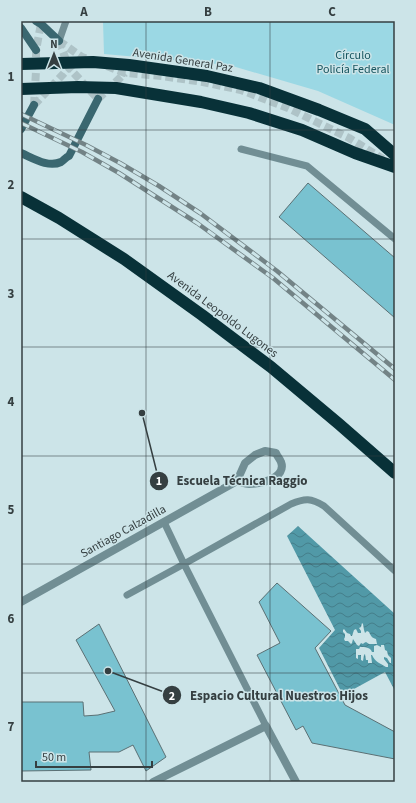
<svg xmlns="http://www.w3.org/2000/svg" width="416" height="803" font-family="'Source Sans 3',sans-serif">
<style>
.green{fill:#9bd8e4}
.water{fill:url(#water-waves);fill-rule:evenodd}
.building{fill:#79c2d0;stroke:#5b7074}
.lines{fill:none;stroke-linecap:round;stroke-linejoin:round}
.street-tunnel{stroke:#aec3c7;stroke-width:8;stroke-dasharray:8 4;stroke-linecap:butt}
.secondary-tunnel{stroke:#aec3c7;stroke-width:8;stroke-dasharray:8 4;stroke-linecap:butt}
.lane{stroke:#718e94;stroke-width:7}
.street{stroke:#718e94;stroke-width:8}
.secondary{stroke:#3a6770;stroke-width:8}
.highway{stroke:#083138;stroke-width:12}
.rail-casing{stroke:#738386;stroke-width:4.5}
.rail{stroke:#cce4e8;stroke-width:3;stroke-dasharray:9;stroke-linecap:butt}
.grid{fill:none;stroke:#353f41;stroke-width:1;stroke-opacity:0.55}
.labels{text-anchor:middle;stroke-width:3;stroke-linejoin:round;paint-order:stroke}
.park-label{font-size:12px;fill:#185660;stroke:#cce4e8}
.street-label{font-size:12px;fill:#353f41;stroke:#cce4e8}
.leader{fill:none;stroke:#353f41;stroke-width:1.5}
.callout-dot{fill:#353f41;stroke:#cce4e8;stroke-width:1.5}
.mark-label{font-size:12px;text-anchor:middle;font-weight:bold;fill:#fff}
.callout-label{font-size:13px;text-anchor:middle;font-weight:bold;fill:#353f41;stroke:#cce4e8;stroke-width:3;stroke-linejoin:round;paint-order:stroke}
.neatline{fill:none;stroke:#353f41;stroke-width:1.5}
.grid-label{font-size:13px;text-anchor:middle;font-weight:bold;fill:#353f41}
</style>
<defs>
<pattern id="water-waves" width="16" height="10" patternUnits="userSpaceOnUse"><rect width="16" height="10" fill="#5199a7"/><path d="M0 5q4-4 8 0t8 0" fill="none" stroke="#447e8a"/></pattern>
</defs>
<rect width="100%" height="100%" fill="#cce4e8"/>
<path class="green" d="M 103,21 L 395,21 L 395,125 L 318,91 L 229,65 L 104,54 Z"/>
<path class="water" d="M 298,526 L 395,614 L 395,691 L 385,672 L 343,695 L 319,648 L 335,630 L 287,536 ZM 362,623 L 363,624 L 364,630 L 365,633 L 367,631 L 369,632 C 371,636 372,638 376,639 L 377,644 L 369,644 L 366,642 L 364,643 L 363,644 L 361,643 L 359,646 L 357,645 L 353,639 L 352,643 L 351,644 L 348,641 L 345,641 L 344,639 L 345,637 L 345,634 L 343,632 L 343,630 L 344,629 L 347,633 L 350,634 L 351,636 L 352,636 L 354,630 L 356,629 L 358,633 L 361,633 L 361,631 L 359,628 L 361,627 ZM 377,645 L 381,647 L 381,645 L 384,645 L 385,650 L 387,651 L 388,655 L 391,658 L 391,663 L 390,663 L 387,658 L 384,657 L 384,659 L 388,664 L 388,667 L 386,667 C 380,663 376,663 372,655 L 371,655 L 372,663 L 368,663 L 368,660 L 366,660 L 365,654 L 364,655 L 363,661 L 361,660 L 361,655 L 358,655 L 358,659 L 356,658 L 356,649 L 359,649 L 360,647 C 365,647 370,647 372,652 L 374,652 L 374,646 Z"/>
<path class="building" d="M 308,183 L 395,258 L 395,318 L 279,217 Z
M 277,583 L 331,631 L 315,648 L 345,705 L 395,732 L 395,759 L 312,743 L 303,726 L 296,730 L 257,655 L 280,643 L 259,602 Z
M 99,624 L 166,757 L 146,771 L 133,745 L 119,752 L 89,752 L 91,770 L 21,771 L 21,702 L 83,702 L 84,716 L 98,715 L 115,711 L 76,640 Z"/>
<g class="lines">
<path class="street-tunnel" d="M 59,41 L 69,68 L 98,99"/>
<path class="secondary-tunnel" d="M 59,41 L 82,57 L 91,60
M 107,66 L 125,73 L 162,76 L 203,82 L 241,90 L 288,108 L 349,138 L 383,159
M 98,99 L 125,73
M 34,105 L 36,71 L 36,50 L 41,24
M 34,105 L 69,68 L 77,61"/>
<path class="lane" d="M 59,41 L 66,21
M 241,149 L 307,166 L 395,239
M 127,595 L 184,564 L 164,522
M 266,726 L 184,564 L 291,504 C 305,498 311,498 324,506 L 395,571"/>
<path class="street" d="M 21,602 L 237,481 L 245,463 L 255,455 L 265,451 L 276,453 C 277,456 280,459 281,462 C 287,478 261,484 249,484 C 245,484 241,482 237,481
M 153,782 L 266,726 L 296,782"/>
<path class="secondary" d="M 36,21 L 41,24 L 59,41
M 21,28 L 36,50
M 21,129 L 34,105
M 21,153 C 33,158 48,168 61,162 C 64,160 66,157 69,156 L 98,99"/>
<path class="highway" d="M 21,64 L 93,62 L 129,65 L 207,76 L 259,88 L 319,110 L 365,129 L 395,155
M 21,89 L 78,87 L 116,88 L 201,102 L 249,113 L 302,130 L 355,153 L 395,167
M 21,197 L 59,218 L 124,259 L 202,315 L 271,367 L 339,424 L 395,473"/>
<defs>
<path id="rail" d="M 21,114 L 86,145 L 120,163 L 159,186 L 200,213 L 277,271 L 395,369
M 21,123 L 82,152 L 119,173 L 197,223 L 273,278 L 395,380"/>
</defs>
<use href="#rail" class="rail-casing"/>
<use href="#rail" class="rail"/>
</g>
<path class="grid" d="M 146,21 L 146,782M 270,21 L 270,782M 21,130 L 395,130M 21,239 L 395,239M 21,347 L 395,347M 21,456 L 395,456M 21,564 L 395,564M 21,673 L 395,673"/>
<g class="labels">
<g class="park-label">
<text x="353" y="59">Círculo<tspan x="353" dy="14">Policía Federal</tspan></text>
</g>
<g class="street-label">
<text transform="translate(183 60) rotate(9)" y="4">Avenida General Paz</text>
<text transform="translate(223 314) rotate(37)" y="4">Avenida Leopoldo Lugones</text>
<text transform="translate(123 531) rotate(-29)" y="4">Santiago Calzadilla</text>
</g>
</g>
<path class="leader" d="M142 413L159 481M108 671L172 695"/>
<g class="callout-dot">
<circle cx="142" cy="413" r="4"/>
<circle cx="108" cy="671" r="4"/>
<circle cx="159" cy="481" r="10"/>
<circle cx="172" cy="695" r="10"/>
</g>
<g class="mark-label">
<text x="159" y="485">1</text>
<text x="172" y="700">2</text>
</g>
<g class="callout-label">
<text x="242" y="485">Escuela Técnica Raggio</text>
<text x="279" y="700">Espacio Cultural Nuestros Hijos</text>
</g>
<rect width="416" height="803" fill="none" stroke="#cce4e8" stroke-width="44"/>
<g transform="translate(54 54)" stroke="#cce4e8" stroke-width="3" paint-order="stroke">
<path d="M0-3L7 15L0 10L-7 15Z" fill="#353f41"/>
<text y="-6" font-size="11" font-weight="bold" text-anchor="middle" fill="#353f41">N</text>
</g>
<path d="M36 761v6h116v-6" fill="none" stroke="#353f41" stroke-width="2"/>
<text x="42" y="761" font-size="12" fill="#353f41" stroke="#cce4e8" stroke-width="3" paint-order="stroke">50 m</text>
<rect x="22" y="22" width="372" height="759" class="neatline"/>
<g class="grid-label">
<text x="84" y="16">A</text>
<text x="208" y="16">B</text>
<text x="332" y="16">C</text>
<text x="11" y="81">1</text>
<text x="11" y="189">2</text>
<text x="11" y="298">3</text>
<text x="11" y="406">4</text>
<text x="11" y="514">5</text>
<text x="11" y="623">6</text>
<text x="11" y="731">7</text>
</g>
</svg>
